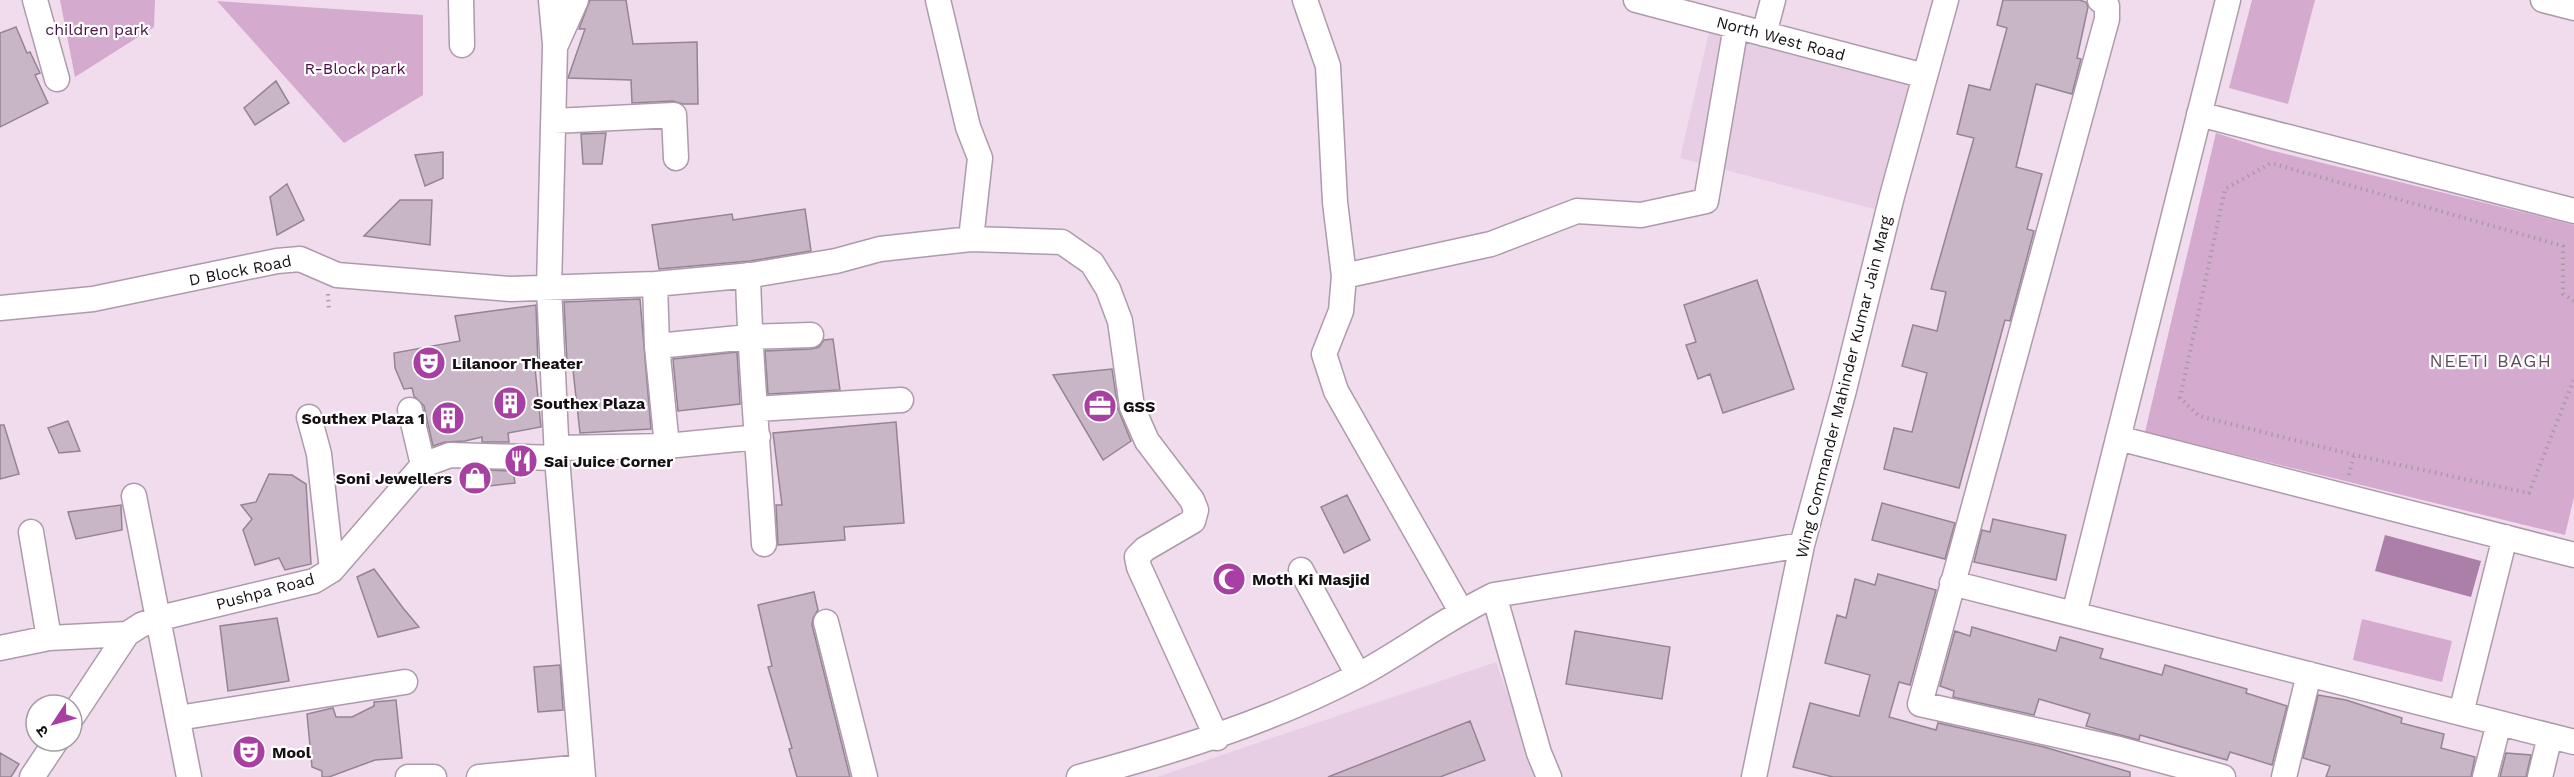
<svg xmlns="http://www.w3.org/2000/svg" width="2574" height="777" font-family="'Work Sans','Noto Sans Devanagari',sans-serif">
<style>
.built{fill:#e8cee5}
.green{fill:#d4aacf}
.water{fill:#ac7fa8}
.building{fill:#c8b5c6;stroke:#958493;stroke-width:1.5}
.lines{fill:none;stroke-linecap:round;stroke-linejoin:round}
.minor-casing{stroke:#ad9bab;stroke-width:27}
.path{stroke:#a99aa7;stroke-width:4;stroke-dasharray:1.5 4.5;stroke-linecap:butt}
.minor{stroke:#fff;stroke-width:24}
.labels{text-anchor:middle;stroke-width:4.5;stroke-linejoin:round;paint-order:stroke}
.park-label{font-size:16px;fill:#481046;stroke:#fff}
.street-label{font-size:16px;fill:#161015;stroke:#fff}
.poi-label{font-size:16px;font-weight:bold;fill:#161015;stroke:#fff;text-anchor:start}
.neighbourhood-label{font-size:18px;letter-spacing:1.5px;fill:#5e4e5c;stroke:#fff}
</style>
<rect width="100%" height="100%" fill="#f0dced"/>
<path class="built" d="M 1710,28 L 1911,82 L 1874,209 L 1680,158 Z
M 1496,662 L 1538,777 L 1157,777 Z"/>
<path class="green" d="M 60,0 L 155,0 L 154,27 L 75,77 Z
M 2252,0 L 2315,0 L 2288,104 L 2229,88 Z
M 217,1 L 423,15 L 423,95 L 344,143 Z
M 2216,133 L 2266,149 L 2574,225 L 2574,497 L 2565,535 L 2145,432 Z
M 2362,619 L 2452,641 L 2442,682 L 2353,660 Z"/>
<path class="water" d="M 2385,535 L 2481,561 L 2471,597 L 2375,571 Z"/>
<path class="building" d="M 590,0 L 626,0 L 633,44 L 697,42 L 698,104 L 683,104 L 673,101 L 632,103 L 631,80 L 568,78 L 585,29 L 579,29 Z
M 2003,0 L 2079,0 L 2086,2 L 2088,7 L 2077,58 L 2081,59 L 2072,94 L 2036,84 L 2016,167 L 2042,174 L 2027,229 L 2034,231 L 2010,321 L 2005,320 L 1959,488 L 1884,469 L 1894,428 L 1912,432 L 1927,373 L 1902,366 L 1913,325 L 1937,331 L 1946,292 L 1931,289 L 1974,138 L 1957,134 L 1969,85 L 1990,90 L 2007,28 L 1997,25 Z
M 16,27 L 27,53 L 30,52 L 40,73 L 35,75 L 48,103 L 0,127 L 0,33 Z
M 276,81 L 289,103 L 255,125 L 244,108 Z
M 606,133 L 602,164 L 583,164 L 581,134 Z
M 443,152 L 443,178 L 425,186 L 415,155 Z
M 287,184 L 304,220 L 277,235 L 270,197 Z
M 400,200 L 432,200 L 430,245 L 364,236 Z
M 805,209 L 811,251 L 750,261 L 659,269 L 652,225 L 732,214 L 733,220 Z
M 1757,280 L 1794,389 L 1723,413 L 1710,374 L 1698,379 L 1686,345 L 1696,342 L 1684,305 Z
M 640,299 L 651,429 L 580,433 L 572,361 L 567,362 L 564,302 Z
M 536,305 L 538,367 L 535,368 L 541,427 L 508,433 L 509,442 L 482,442 L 482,437 L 465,441 L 445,442 L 433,446 L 424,406 L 414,396 L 412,388 L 404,389 L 395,368 L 394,353 L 460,341 L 455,316 Z
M 833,339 L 840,390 L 768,394 L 765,351 L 811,349 L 819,347 L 824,340 Z
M 737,352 L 740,404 L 678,411 L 673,359 Z
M 1112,369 L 1118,409 L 1131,441 L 1103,460 L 1053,375 Z
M 68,421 L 80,451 L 59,453 L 48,428 Z
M 896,422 L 904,523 L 844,527 L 845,540 L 778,545 L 776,505 L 782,505 L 773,433 Z
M 0,425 L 4,425 L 19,474 L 0,479 Z
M 487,470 L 513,471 L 515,483 L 489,486 Z
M 269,474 L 292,475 L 306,484 L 311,564 L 285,570 L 279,558 L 255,565 L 243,530 L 252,519 L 241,505 L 256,502 Z
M 1347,495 L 1370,540 L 1344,553 L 1321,507 Z
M 1882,503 L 1955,523 L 1945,559 L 1872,540 Z
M 121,505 L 122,530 L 76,539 L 68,512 Z
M 1993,519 L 2066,535 L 2056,580 L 1974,562 L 1982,530 L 1990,532 Z
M 374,569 L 403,608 L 419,627 L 378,637 L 357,577 Z
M 1878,574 L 1936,590 L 1910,685 L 1899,682 L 1889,717 L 1936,730 L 1938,723 L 2044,747 L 2130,772 L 2130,777 L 1833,777 L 1793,767 L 1810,703 L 1859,716 L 1870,675 L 1825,663 L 1837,615 L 1846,618 L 1855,579 L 1875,585 Z
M 814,592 L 818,610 L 813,618 L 812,625 L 850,777 L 797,777 L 789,749 L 792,748 L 768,667 L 772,666 L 758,605 Z
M 277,618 L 289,681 L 228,691 L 220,626 Z
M 1972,627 L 2056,651 L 2060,637 L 2103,649 L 2100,658 L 2162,675 L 2165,665 L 2247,689 L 2246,693 L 2287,706 L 2272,765 L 2230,752 L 2227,760 L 2140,735 L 2139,740 L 2086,726 L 2090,714 L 2039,699 L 2034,715 L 1953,697 L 1954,691 L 1940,686 L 1955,631 L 1970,636 Z
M 1575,631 L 1670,647 L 1662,699 L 1566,684 Z
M 560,665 L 563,710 L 538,712 L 534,667 Z
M 2318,695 L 2346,700 L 2402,718 L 2401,723 L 2444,734 L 2441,748 L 2475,757 L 2471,777 L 2326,777 L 2330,766 L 2303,758 Z
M 396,700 L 402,758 L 375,760 L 329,777 L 322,777 L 322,771 L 312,767 L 307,714 L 333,708 L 336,717 L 352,717 L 374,706 L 374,702 Z
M 1470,721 L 1485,760 L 1440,777 L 1328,777 Z
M 0,753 L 19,764 L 11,777 L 0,777 Z
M 2506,753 L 2531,755 L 2526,777 L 2500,777 Z"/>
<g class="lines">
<defs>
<path id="minor" d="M 35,0 L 57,79
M 461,0 L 462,45
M 551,0 L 555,44
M 576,0 L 555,47 L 549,288 L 557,458 L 583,777
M 938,0 L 968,127 L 980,158 L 971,239
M 1305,0 L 1328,66 L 1335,202 L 1344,276 L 1341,311 L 1324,354 L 1336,391 L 1461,611
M 1636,0 L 1925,76
M 2100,0 L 2107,6 L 2107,19 L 1920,704 L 2119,749 L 2223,777
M 2543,0 L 2574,8
M 1764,34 L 1773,0
M 2199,114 L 2574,211
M 554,121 L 674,115 L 676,158
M 748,275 C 750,365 759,454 764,544
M 1344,276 L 1491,244 L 1577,211 L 1641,215 L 1706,201 L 1736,26
M 655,284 L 657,346 L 667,446
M 0,308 L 93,299 L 277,261 L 300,259 L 337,275 L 511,289 L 655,284 L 752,275 L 836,261 L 880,249 L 971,239 L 1062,242 L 1092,263 L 1108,289 L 1120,321 L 1132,407 L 1147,441 L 1192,500 L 1196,510 L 1193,521 L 1145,549 L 1137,557 L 1139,567 L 1217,738
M 657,346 L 749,337 L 811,335
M 756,409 L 901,400
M 410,410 L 423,465
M 309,417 L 319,454 L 332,570
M 2118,438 L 2574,555
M 557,448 L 667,446 L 758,437
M 134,496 L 189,777
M 31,532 L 49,638
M 1301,570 L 1358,675
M 1952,583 L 2574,742
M 1494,595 L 1539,753 L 1549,777
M 2074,614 L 2228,0
M 826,622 L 865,777
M 0,648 L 49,638 L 127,634 L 141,625 L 160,618 L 314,581 L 332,570 L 423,465 L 450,455 L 557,458
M 2461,713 L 2505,537
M 72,717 L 127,634
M 178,718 L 405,682
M 32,777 L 56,741
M 408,777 L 434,777
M 479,777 L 582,767
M 1079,777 C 1175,751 1269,722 1357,676 C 1404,651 1446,618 1494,595 L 1802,545
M 1754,777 L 1802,545 L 1844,390 L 1892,196 L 1946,0
M 2284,777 L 2309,674
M 2485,777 L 2499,723
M 2540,777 L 2550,736"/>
</defs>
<use href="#minor" class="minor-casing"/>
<path class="path" d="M 328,294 L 329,311
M 2574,301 L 2563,294 L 2563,246 L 2271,163 L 2225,189 L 2180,398 L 2199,416 L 2354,455 L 2529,493 L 2574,379
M 2349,475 L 2354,455"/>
<use href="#minor" class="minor"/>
</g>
<defs>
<symbol id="theatre-disc" viewBox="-11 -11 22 22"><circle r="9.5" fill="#a83fa2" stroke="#fff"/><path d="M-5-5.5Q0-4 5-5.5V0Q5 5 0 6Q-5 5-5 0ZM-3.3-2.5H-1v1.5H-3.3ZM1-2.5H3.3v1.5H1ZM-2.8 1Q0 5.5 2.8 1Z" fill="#fff"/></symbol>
<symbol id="building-disc" viewBox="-11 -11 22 22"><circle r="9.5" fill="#a83fa2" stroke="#fff"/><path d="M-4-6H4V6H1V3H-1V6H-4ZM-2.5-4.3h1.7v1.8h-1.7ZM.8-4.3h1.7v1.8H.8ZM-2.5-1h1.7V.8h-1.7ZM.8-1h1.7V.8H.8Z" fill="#fff"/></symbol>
<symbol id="office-disc" viewBox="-11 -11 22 22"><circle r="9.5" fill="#a83fa2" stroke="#fff"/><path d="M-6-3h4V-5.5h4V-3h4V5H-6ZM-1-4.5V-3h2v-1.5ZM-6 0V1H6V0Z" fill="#fff"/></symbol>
<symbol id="restaurant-disc" viewBox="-11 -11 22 22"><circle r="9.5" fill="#a83fa2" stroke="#fff"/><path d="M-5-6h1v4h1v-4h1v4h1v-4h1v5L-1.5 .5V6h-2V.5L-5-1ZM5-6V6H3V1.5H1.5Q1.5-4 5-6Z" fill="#fff"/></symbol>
<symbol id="shop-disc" viewBox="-11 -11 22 22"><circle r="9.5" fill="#a83fa2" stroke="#fff"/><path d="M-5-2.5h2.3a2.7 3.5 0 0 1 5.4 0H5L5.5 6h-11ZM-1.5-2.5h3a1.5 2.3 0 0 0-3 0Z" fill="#fff"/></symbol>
<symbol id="mosque-disc" viewBox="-11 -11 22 22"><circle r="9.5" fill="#a83fa2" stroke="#fff"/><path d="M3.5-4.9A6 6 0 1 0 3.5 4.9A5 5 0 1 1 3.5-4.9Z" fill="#fff"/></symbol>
</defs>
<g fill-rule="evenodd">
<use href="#theatre-disc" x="410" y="344" width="38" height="38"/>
<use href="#building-disc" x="491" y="384" width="38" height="38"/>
<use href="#office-disc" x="1081" y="387" width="38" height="38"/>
<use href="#building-disc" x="429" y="399" width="38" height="38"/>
<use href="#restaurant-disc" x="502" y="442" width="38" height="38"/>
<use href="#shop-disc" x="456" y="459" width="38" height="38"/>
<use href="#mosque-disc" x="1210" y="560" width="38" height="38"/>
<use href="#theatre-disc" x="230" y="733" width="38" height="38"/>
</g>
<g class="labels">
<g class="park-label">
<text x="97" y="35">children park</text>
<text x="355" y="74">R-Block park</text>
</g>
<g class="street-label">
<text transform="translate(1781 38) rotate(15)" y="6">North West Road</text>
<text transform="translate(240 270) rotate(-11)" y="6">D Block Road</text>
<text transform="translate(1843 387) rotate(-76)" y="6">Wing Commander Mahinder Kumar Jain Marg</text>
<text transform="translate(265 591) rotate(-15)" y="6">Pushpa Road</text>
</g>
<g class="poi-label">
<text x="452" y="369">Lilanoor Theater</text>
<text x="533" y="409">Southex Plaza</text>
<text x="1123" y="412">GSS</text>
<text x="425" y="424" text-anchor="end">Southex Plaza 1</text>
<text x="544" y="467">Sai Juice Corner</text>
<text x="452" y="484" text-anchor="end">Soni Jewellers</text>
<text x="1252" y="585">Moth Ki Masjid</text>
<text x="272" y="758">Mool</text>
</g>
<g class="neighbourhood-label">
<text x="2491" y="367">NEETI BAGH</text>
</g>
</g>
<g transform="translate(54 723) rotate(234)"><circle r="28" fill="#ffffff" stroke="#a29fa1" stroke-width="1.5"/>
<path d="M0-4.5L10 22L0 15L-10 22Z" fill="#a83fa2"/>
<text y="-9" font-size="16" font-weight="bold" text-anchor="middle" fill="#161015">उ</text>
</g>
</svg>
